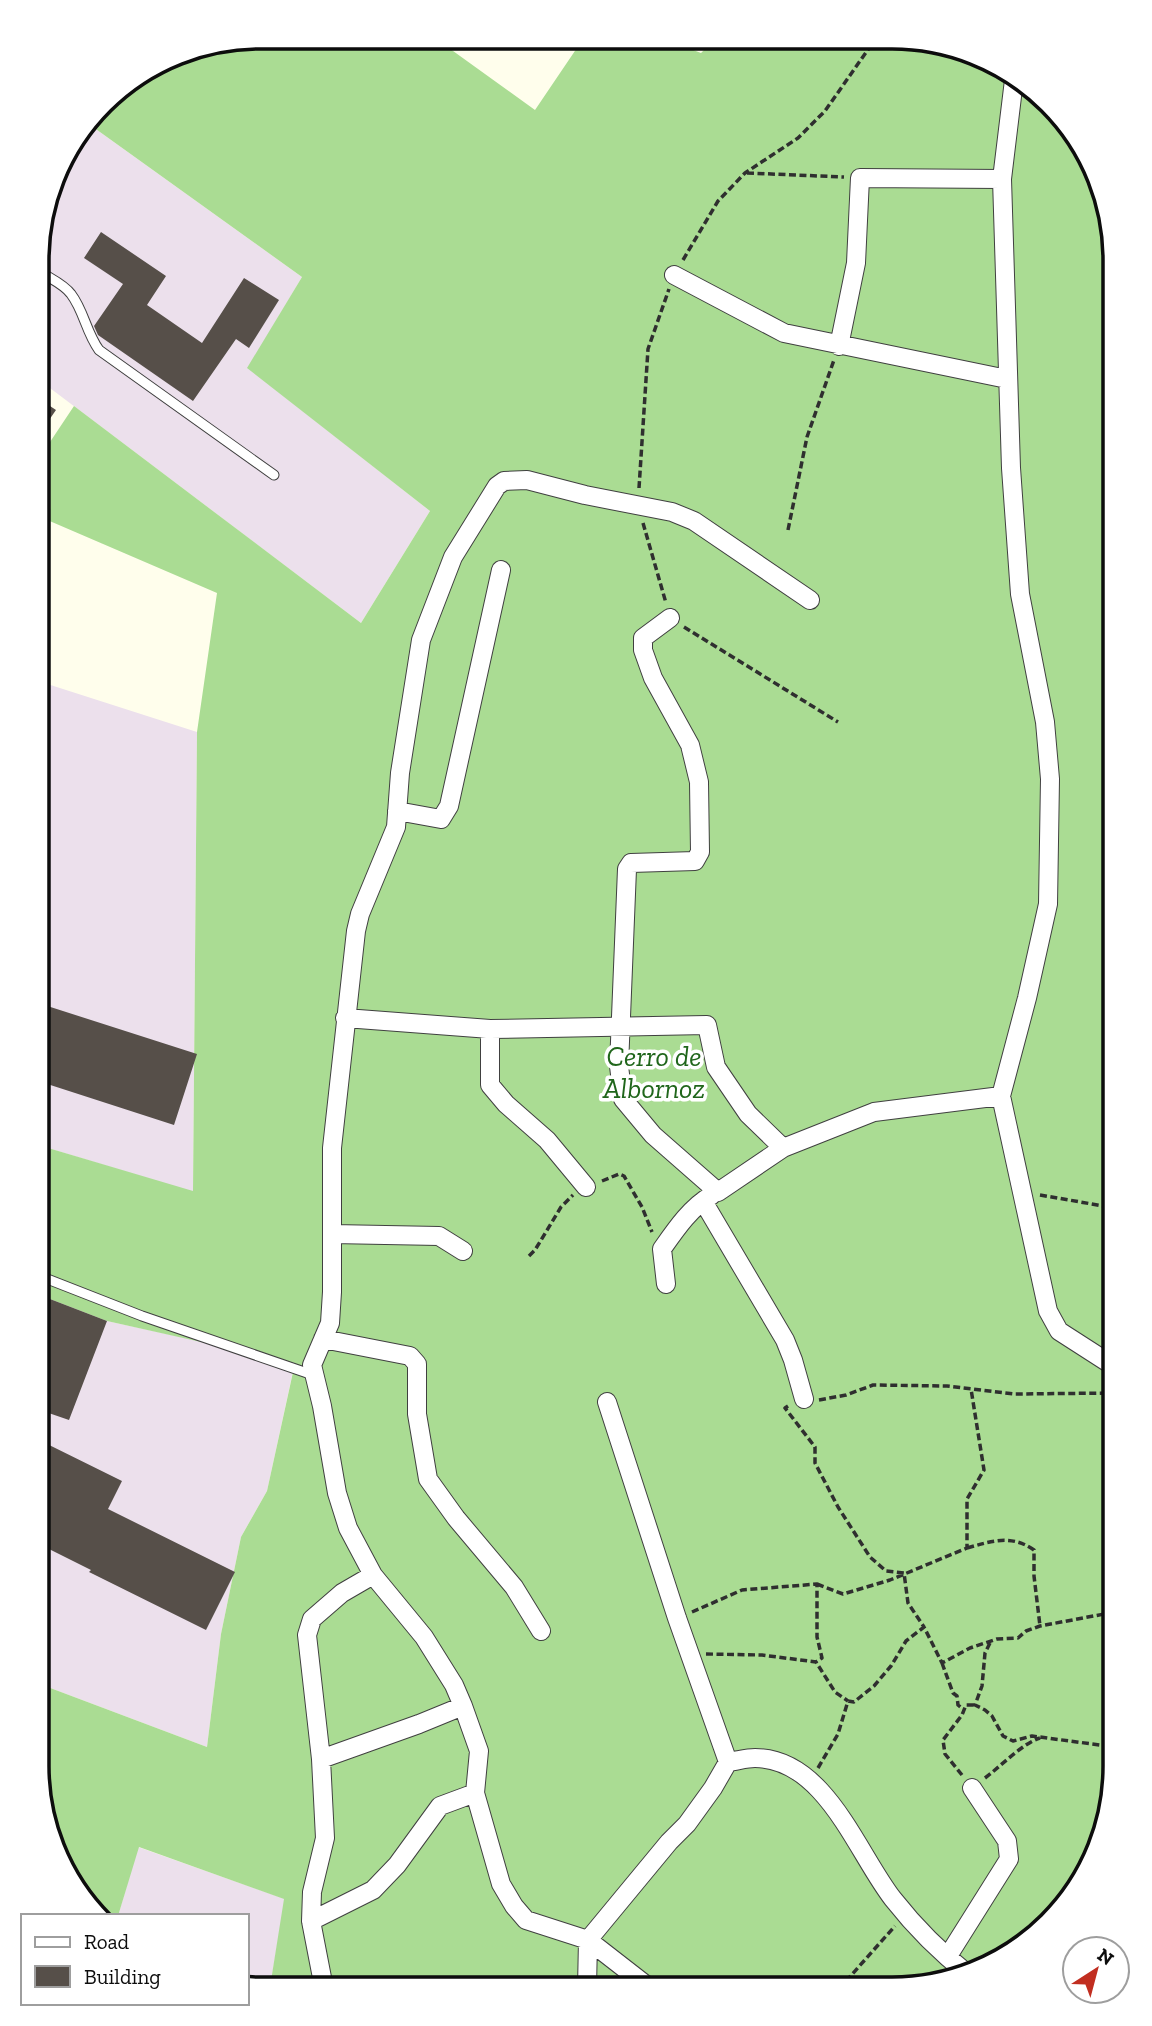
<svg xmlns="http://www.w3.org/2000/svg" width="1152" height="2026" font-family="'Zilla Slab',serif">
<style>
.industrial{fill:#ece0ec}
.forest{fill:#aadc93}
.building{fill:#564f49}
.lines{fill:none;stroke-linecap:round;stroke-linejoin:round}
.lane-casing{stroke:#404040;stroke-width:11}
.street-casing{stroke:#404040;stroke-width:20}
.path{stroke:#2f2f2f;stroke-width:3.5;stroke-dasharray:7 3.5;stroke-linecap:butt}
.lane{stroke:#fff;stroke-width:9}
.street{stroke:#fff;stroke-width:18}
.labels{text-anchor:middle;stroke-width:7;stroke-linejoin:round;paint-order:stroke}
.park-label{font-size:28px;font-style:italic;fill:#20661b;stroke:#fff}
.rim{fill:none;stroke:#0d0d0d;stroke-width:3.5}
</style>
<rect width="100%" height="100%" fill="#fffeec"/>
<path class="industrial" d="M 93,127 L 302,277 L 248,368 L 430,511 L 361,623 L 38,379 L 39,231 L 51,189 Z
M 38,681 L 197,732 L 193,1192 L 38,1145 Z
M 37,1294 L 107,1321 L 295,1362 L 267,1491 L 241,1537 L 221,1634 L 207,1747 L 37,1683 Z
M 138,1847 L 285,1899 L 270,1987 L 247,1987 L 247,1916 L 118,1916 Z"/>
<path class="forest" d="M 260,37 L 435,38 L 535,110 L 583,39 L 665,39 L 701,53 L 714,40 L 935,41 L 1039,92 L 1103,188 L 1115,260 L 1115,1781 L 1098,1851 L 1069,1902 L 1016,1951 L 964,1977 L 892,1989 L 270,1987 L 284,1899 L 139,1847 L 118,1916 L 101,1916 L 49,1838 L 37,1766 L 37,1683 L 207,1747 L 221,1634 L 241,1537 L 267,1491 L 295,1363 L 107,1321 L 37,1294 L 38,1145 L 193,1191 L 197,732 L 217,593 L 38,516 L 38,460 L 74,406 L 361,623 L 430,511 L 247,368 L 302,277 L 93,127 L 125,85 L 175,54 Z"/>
<path class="building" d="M 101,232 L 166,276 L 147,305 L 202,343 L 244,278 L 279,300 L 249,348 L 236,339 L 193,401 L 98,335 L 94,326 L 123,284 L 84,258 Z
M 38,398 L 56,410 L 38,436 Z
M 38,1003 L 197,1054 L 174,1125 L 38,1081 Z
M 37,1294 L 107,1321 L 69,1420 L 37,1409 Z
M 37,1439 L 122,1481 L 108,1509 L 235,1572 L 206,1630 L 89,1572 L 91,1570 L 37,1543 Z"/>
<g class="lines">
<defs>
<path id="lane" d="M 39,271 C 49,278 64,284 71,294 C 84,311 86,332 99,350 L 274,475
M 37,1275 L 142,1316 L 313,1375"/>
<path id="street" d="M 674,275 L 784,333 L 1007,379
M 839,346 L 856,263 L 860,178 L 1002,179
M 670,618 L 643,638 L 643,650 L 653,678 L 690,745 L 699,782 L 700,852 L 695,861 L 631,863 L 627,869 L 619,1066 L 623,1099 L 653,1135 L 718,1192 L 783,1148 L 874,1112 L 1001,1096 L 1048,1311 L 1059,1331 L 1115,1367
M 397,811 L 441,819 L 449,806 L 501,570
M 345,1018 L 490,1029 L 707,1025 L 716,1067 L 748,1114 L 783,1148
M 490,1029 L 490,1085 L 506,1104 L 547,1140 L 586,1187
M 1001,1096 L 1027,998 L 1048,904 L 1050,779 L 1045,722 L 1020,594 L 1011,468 L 1002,179 L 1014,80
M 703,1201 L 785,1340 L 793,1360 L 804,1399
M 332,1234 L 439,1236 L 463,1251
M 666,1284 L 662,1249 C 676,1229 691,1207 712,1195
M 323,1339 L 410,1356 L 417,1364 L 417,1414 L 428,1479 L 456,1518 L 514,1587 L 541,1631
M 607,1402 L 677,1618 L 728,1762
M 321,1759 L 419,1724 L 463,1706
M 311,1921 L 373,1890 L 397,1865 L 440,1806 L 475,1793
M 948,1956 L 1009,1859 L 1007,1841 L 972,1788
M 324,1988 L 311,1921 L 312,1892 L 325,1838 L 321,1759 L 307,1635 L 312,1619 L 342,1593 L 373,1575
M 587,1988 L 588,1940 L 669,1842 L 687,1824 L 713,1788 L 728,1762 C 737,1761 746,1758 755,1758 C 825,1758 857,1853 893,1899 C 915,1927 941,1953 969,1975
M 651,1989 L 588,1940 L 526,1920 L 514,1906 L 501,1884 L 475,1793 L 479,1751 L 463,1706 L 454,1685 L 424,1637 L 373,1575 L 348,1528 L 337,1493 L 322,1406 L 312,1365 L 330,1323 L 332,1292 L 332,1148 L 356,931 L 360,914 L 396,827 L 400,773 L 421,640 L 453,557 L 497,486 L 504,481 L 527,480 L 585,495 L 672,512 L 694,521 L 810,600"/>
</defs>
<use href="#lane" class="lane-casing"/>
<use href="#street" class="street-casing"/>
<path class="path" d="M 747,173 L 844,177
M 683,260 L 718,201 L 745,173 L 798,138 L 825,111 L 874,41
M 639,488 L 648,349 L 669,289
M 643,523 L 666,603
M 788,530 L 807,437 L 834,360
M 684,627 L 838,722
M 602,1181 L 619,1174 L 624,1176 L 642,1207 L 652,1232
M 1040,1195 L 1115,1208
M 529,1256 L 535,1250 L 561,1207 L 573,1195
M 819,1400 L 846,1395 L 873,1385 L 947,1386 L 1014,1394 L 1115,1393
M 788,1406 L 785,1408 L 815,1447 L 815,1463 L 838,1507 L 870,1557 L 886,1571 L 904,1573 L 908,1603 L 924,1627
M 967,1548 C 992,1541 1011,1534 1034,1550 L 1034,1576 L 1040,1626
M 817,1584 L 843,1594 L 890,1580 L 967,1548 L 967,1499 L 984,1470 L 971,1389
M 692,1612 L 742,1590 L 817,1584 L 817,1637 L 822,1658 L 816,1662
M 990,1643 L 985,1653 L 982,1686 L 975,1705 L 985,1710 L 992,1716 L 1003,1736 L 1013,1741 L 1032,1736 L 1115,1747
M 706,1654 L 762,1655 L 816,1662 L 835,1692 L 848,1701
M 942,1663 L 953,1693 L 957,1696 L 958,1705 L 964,1710
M 818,1768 L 838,1734 L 848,1701 L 854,1702 L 874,1686 L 891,1666 L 906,1641 L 924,1627 L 942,1663 L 970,1648 L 997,1639 L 1018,1638 L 1026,1631 L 1040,1626 L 1115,1612
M 962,1775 L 945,1754 L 943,1740 L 962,1715 L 966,1705 L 975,1705
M 985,1778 C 1001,1766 1023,1743 1040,1738
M 839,1989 L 895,1926"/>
<use href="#lane" class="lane"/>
<use href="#street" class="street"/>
</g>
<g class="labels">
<g class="park-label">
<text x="654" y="1066">Cerro de<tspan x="654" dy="32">Albornoz</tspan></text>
</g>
</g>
<path d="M0 0H1152V2026H0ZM260 49H892A211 211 0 0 1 1103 260V1766A211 211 0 0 1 892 1977H260A211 211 0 0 1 49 1766V260A211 211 0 0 1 260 49Z" fill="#fff" fill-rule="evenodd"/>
<path class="rim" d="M260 49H892A211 211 0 0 1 1103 260V1766A211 211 0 0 1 892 1977H260A211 211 0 0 1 49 1766V260A211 211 0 0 1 260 49Z"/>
<rect x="21" y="1914" width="228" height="91" fill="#ffffff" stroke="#9e9e9e" stroke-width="2"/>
<rect x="35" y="1937" width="35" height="10" fill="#ffffff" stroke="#9e9e9e" stroke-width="2"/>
<text x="84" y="1949" font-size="21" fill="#0d0d0d">Road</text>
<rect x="35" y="1966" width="35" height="21" fill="#564f49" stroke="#9e9e9e" stroke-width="2"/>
<text x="84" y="1984" font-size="21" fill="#0d0d0d">Building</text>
<g transform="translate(1096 1970) rotate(36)"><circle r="33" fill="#ffffff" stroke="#9e9e9e" stroke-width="2"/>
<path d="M0-5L12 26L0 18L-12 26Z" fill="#c12e20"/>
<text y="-10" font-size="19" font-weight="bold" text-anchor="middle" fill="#0d0d0d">N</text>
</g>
</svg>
